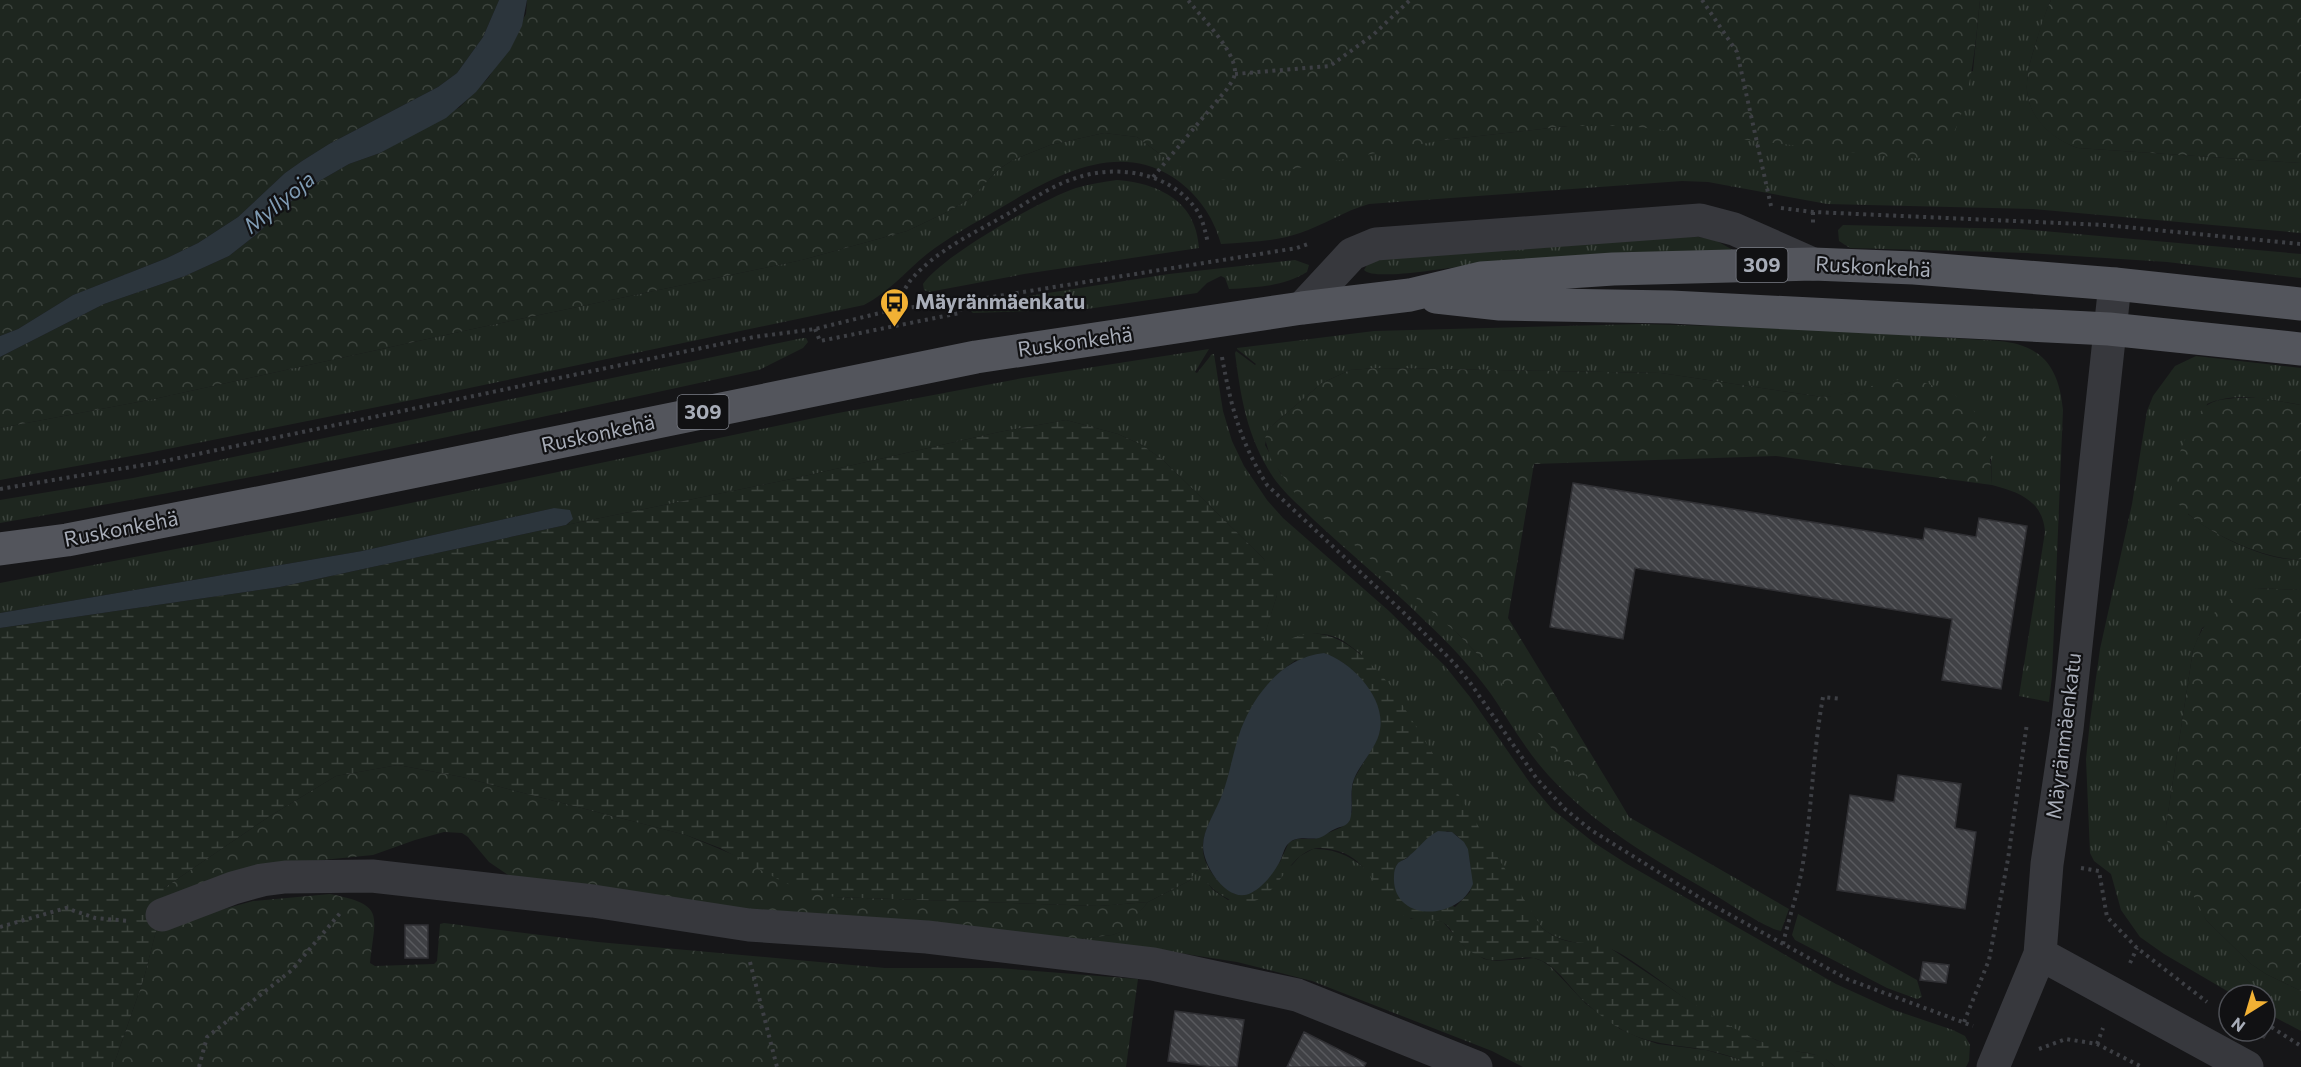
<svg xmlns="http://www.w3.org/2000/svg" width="2301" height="1067" font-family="Commissioner,sans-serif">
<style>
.grass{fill:url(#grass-tufts)}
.forest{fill:url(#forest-crowns)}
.wetland{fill:url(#wetland-marsh);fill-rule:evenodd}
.water{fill:#2c353c}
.building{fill:url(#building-back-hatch);stroke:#303034;stroke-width:1.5}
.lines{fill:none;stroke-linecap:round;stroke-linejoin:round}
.path{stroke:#3d3f44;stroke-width:4;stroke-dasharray:3 4.5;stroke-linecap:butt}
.minor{stroke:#37383d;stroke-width:33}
.major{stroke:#53555c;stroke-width:33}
.labels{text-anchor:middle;stroke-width:4.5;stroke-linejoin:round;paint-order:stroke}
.shield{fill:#111113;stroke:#7b7e86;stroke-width:1.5}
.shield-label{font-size:20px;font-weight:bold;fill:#a8adb8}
.street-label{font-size:21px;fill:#a8adb8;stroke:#111113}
.poi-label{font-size:21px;font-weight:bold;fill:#a8adb8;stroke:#111113;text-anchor:start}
.water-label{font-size:22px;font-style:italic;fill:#7f9bb3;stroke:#111113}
</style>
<defs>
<pattern id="grass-tufts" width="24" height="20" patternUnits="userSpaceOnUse" patternTransform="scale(1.5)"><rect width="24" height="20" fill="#1e261f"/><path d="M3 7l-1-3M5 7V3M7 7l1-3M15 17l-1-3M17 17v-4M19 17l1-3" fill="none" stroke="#3c433d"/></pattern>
<pattern id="forest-crowns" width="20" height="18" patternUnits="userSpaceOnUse" patternTransform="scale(1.5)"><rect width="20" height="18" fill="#1e261f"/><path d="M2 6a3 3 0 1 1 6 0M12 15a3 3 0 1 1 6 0" fill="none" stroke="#3c433d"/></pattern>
<pattern id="wetland-marsh" width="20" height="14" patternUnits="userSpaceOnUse" patternTransform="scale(1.5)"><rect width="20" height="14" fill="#1e261f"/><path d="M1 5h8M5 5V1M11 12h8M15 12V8" fill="none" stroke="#3c433d"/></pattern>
<pattern id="building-back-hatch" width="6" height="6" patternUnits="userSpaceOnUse" patternTransform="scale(1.5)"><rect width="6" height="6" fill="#404145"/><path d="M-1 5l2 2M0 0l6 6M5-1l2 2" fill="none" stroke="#595a5e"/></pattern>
</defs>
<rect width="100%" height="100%" fill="#161618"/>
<path class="grass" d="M 1980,0 L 2051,0 C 2045,12 2042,26 2037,39 C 2033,53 2027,69 2027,84 C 2025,114 2051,139 2078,148 L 2301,163 L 2301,233 L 2033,209 L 1827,204 L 1708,182 L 1682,181 L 1369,204 C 1344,211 1324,225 1300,233 C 1275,242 1247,242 1221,244 C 1213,215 1196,192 1171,176 C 1112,140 1048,180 997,210 C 973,224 949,237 927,254 C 906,271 888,293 864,305 L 412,400 L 148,453 L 0,480 L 0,428 L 154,399 L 482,327 L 802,260 L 907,231 L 949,211 L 971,198 L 999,169 L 1013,160 L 1050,145 L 1104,133 L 1137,137 L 1168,160 L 1443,140 L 1568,126 L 1629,126 L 1973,71 Z
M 1117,180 C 1147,182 1183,194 1194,225 C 1197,232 1198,240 1199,248 L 1024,274 L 929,292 L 924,290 L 923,284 C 943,255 1041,200 1076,188 C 1090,184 1103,182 1117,180 Z
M 1843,225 L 2020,229 L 2301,254 L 2301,278 L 2167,262 L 2028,253 L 1850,248 L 1839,241 L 1838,230 Z
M 1693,236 L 1715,240 L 1733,250 C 1639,255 1543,258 1449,268 C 1434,270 1372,280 1364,270 L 1367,265 L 1380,258 Z
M 1295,260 L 1309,265 L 1307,272 C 1283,287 1256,287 1229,289 L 1225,278 L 1221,276 L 1207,283 L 1197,293 L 1087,309 L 973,313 L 968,308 L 971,305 L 1169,274 Z
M 1642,324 L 1794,328 L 1999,341 C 2043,345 2059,368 2063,410 L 2052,676 L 2049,702 L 2019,696 L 2045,532 C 2043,501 2019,492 1992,485 L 1991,459 L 1900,380 L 1836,396 L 1822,397 L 1661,373 L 1377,368 L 1350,370 L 1322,383 L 1268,429 L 1265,445 L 1281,474 L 1458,634 L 1488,665 L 1606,800 L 1619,800 L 1629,817 L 1789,909 L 1781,931 C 1767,929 1725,901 1710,892 C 1653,859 1594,825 1549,776 C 1526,751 1510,722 1491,694 C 1472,668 1448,642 1424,620 C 1389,585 1350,554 1314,520 C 1300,506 1284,493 1273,477 C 1247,437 1241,399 1235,353 L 1236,351 L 1255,365 L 1256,364 L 1237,349 L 1237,348 L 1374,331 Z
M 803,338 L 806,338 L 808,342 L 803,348 L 759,370 C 507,425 254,480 0,523 L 0,500 L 133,478 Z
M 1209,349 L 1195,372 L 1197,373 L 1212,354 L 1214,354 L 1223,411 L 1232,441 L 1244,466 L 1267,500 L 1283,518 L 1389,611 L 1445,666 L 1470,697 L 1530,783 L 1552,809 L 1593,842 L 1627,864 L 1836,984 L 1891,1009 L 1953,1030 L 1965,1036 L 1970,1045 L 1969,1061 L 1966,1067 L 1835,1067 C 1821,1052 1804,1053 1785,1050 C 1776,1048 1767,1044 1759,1041 C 1708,1021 1668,983 1623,955 C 1594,937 1571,951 1542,928 L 1360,653 C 1352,648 1344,640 1335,637 C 1307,626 1278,645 1256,662 L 1277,595 L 1264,559 L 1163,460 L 1142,445 L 1118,434 L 1066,420 L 999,432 L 791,479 L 566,525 L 570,522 L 554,508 L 362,551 L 0,613 L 0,583 L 373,511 L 833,414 L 1023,378 Z
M 2196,356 L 2301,368 L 2301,405 C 2271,400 2236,391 2207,404 L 2188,514 C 2212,534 2268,563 2301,559 L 2301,590 L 2256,588 L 2202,628 L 2193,650 L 2166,826 L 2206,920 L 2251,964 L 2266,974 L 2301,991 L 2301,1031 L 2265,1012 L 2265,995 L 2234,995 L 2164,954 L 2140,937 L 2121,910 L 2111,874 L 2094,861 L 2090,853 L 2086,759 L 2090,721 L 2100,649 L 2132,504 L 2147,411 L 2153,396 L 2175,366 Z
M 1313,849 C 1359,847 1384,889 1411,919 L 1433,919 L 1443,922 L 1464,946 L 1484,959 L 1496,961 L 1534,958 L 1542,961 L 1551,967 L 1586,1004 L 1605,1018 L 1620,1029 L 1640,1038 L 1658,1044 L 1706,1050 L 1767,1067 L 1523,1067 L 1492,1051 L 1312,981 L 1237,962 L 1160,950 L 1064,941 L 1112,935 L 1123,931 L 1148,902 L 1189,881 L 1197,870 L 1213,890 L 1228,900 L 1292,865 L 1300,856 Z
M 1798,914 L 1917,980 L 1922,997 L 1917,999 L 1887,988 L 1795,940 L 1792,935 Z"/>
<path class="forest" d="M 499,0 L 483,37 L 457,73 L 438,87 L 329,144 L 302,161 L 285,173 L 238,217 L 198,243 L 167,258 L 73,295 L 18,329 L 0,336 L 0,0 Z
M 527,0 L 1980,0 C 1976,35 1970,147 1929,157 C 1920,159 1909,158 1901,158 L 1629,126 L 1568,126 L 1443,140 L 1237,180 L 1203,178 L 1168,160 L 1137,137 L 1104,133 L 1050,145 L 1013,160 L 999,169 L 971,198 L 949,211 L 907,231 L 802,260 L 482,327 L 154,399 L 0,428 L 0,357 L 104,304 L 185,276 L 229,256 L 257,234 L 284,207 L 309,187 L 349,164 L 380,153 L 460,107 L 489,77 L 526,14 Z
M 2051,0 L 2301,0 L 2301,163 L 2078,148 C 2051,139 2025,115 2027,84 C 2027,69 2033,53 2037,39 C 2041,26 2045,12 2051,0 Z
M 1377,368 L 1661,373 L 1822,397 C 1849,396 1873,383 1899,380 C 1915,379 1929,383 1943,390 C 1951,394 1961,397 1967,403 C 1988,423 1991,459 1992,485 L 1776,456 L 1534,464 L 1508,618 L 1619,800 L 1606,800 L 1592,791 L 1541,737 L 1488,665 L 1458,634 L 1296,495 L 1271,459 L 1265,439 L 1268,429 L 1322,383 L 1350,370 Z
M 2237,398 L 2261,398 L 2301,405 L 2301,559 C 2270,563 2178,524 2172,490 C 2169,473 2192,416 2206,406 C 2215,399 2226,399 2237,398 Z
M 2256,588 L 2301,590 L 2301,991 L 2266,974 L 2251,964 L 2206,920 L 2168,846 L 2166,826 L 2193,650 C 2205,618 2223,597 2256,588 Z
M 398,765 L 462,777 L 686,835 L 835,897 L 1099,906 L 1148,902 L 1124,931 L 1112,935 L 1064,941 L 813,923 L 511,877 L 489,862 L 468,837 L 462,833 L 444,832 L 415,840 L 373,855 L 282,864 L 164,900 L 164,888 L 270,816 L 336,776 Z
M 330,894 C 386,905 375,914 370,963 L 375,966 L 434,964 L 437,961 L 440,924 L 444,923 L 598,942 L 885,968 L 998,968 L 1138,979 L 1126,1067 L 113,1067 L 144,978 L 158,923 L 173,923 L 253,901 Z"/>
<path class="wetland" d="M 1066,420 L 1118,434 L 1142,445 L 1163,460 L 1264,559 L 1275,578 L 1277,595 L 1257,661 C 1267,654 1276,646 1288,640 C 1331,619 1364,655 1390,685 L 1542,928 C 1569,949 1579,939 1607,946 L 1715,1018 L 1756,1040 L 1784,1049 L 1822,1056 L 1835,1067 C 1817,1067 1783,1067 1767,1067 C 1747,1063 1727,1054 1706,1050 C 1675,1044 1647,1045 1619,1028 C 1607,1021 1596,1012 1586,1003 C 1571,990 1559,968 1540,960 C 1523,953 1504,964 1486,959 C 1473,955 1462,946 1454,935 C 1451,930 1448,925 1442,922 C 1429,916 1415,923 1403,915 C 1378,899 1373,866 1344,853 C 1336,850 1322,846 1313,849 C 1294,855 1284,877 1271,890 C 1245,917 1214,896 1197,870 L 1189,881 L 1148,902 L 1099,906 L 835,897 L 813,893 L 785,883 L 720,848 L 686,835 L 462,777 L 398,765 L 336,776 L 270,816 L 164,888 L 164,900 L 144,978 L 113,1067 L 0,1067 L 0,628 L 280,587 L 566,525 L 791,479 L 999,432 ZM 1296,660 L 1380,730 L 1375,743 L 1354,779 L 1352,788 L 1352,812 L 1342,827 L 1314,839 L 1297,839 L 1289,842 L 1280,862 L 1235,894 C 1220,885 1205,869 1203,851 C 1201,832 1216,812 1223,794 C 1243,738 1241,698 1296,660 ZM 1447,831 C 1472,837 1472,871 1470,892 L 1455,907 L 1394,881 L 1397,864 Z"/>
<path class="water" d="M 499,0 L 527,0 L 522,26 L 510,50 L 476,92 L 446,118 L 380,153 L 349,164 L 309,187 L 284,207 L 257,234 L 229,256 L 185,276 L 104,304 L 0,357 L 0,336 L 18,329 L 73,295 L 167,258 L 198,243 L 238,217 L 285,173 L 302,161 L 329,144 L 438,87 L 457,73 L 483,37 Z
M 554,508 L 570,510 L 573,519 L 566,525 L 280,587 L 0,628 L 0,613 L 362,551 Z
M 1324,653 C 1352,662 1386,698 1380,730 C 1377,748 1361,762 1354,779 C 1349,792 1354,807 1350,820 C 1346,827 1341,826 1335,829 C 1329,831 1326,836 1319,838 C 1310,840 1297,835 1289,843 C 1283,848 1283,857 1279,863 C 1273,874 1263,887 1251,893 C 1228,905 1203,866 1203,846 C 1203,829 1216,811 1222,795 C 1230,774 1233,751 1241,729 C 1255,693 1283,657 1324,653 Z
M 1438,831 L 1452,832 L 1464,842 L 1468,849 L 1473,884 C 1458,922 1391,922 1394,876 C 1394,871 1395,867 1398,863 C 1402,860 1407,859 1410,855 C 1420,847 1426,837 1438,831 Z"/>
<path class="building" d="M 1573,483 L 1923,540 L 1925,528 L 1976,537 L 1979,518 L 2027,526 L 2001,689 L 1942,680 L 1952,619 L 1635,568 L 1623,639 L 1550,627 Z
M 1898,775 L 1961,784 L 1955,828 L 1976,832 L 1965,909 L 1837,890 L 1850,795 L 1894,802 Z
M 405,925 L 428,925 L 428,958 L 405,958 Z
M 1923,962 L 1949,965 L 1946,983 L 1920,980 Z
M 1175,1011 L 1244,1020 L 1237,1067 L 1213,1067 L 1168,1061 Z
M 2265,1027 L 2269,1029 L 2264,1038 L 2251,1031 L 2265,1031 Z
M 1304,1032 L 1366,1063 L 1364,1067 L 1287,1067 Z"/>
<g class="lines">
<path class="path" d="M 1702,0 L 1737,52 L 1771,206
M 1235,74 L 1330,66 L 1373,35 L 1410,0
M 1153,177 L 1227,89 C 1230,84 1235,78 1235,72 C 1235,50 1201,17 1188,0
M 1781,208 L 1813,212 L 2104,225 L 2301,244
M 1813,212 L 1813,227
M 896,309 C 900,300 904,289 910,281 C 934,252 972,234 1004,216 C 1027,203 1050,186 1076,178 C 1117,164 1169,172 1196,209 C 1203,219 1205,231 1208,243
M 815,329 L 820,341 L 960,313 L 961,302
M 1222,357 C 1231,407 1240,441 1267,485 L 1402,611 L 1454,663 L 1471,684 L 1537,779 L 1566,810 L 1591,830 L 1705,901 L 1847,979 L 1973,1026
M 0,489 L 155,463 L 754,337 L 815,329 L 896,309 L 961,302 L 1297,248 L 1311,243
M 2081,868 L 2099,871 L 2107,917 L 2137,948 L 2207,1002
M 0,927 L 66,908 L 95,918 L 129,921
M 1783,944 C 1789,917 1799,890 1803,863 C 1812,808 1813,752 1823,697 L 1842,699
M 750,962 L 777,1067
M 2130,963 L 2137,948
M 1964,1022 L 1989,960 L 2008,859 L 2027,723
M 2265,1023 L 2301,1046
M 2097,1044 L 2103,1028
M 2039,1049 L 2066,1039 L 2097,1044 L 2142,1067
M 199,1067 L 207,1037 L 292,970 L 341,912"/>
<path class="minor" d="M 1302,308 L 1352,254 L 1376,244 L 1700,220 L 1734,229 L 1813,264
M 162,915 L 233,888 L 262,880 L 285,877 L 372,876 L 593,901 L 749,925 L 927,937 L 1153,964 L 1297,995 L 1476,1067
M 2040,954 L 2247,1067
M 1993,1067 L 2040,954 L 2047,864 L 2067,729 L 2115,284"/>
<path class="major" d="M 1436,297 L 1500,304 L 1671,307 L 2109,329 L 2301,349
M 0,549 L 67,540 L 304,494 L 976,357 L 1302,308 L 1410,295 L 1481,278 L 1613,269 L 1813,264 L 1914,268 L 2115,284 L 2301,304"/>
</g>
<defs>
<symbol id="bus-pin" viewBox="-11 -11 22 30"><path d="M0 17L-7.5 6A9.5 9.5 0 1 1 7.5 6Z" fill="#f2b134" stroke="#111113"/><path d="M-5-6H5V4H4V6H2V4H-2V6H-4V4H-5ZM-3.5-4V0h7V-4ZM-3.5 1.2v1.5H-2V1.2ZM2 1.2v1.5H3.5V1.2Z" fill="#111"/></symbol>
</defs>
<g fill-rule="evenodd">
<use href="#bus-pin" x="878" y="286" width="33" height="45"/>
</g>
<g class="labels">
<g class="shield">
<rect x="1736.5" y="248" width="51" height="34" rx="4.5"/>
<rect x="677.5" y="395" width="51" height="34" rx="4.5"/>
</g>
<g class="shield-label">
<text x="1762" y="272">309</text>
<text x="703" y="419">309</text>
</g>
<g class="street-label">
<text transform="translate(1873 267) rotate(3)" y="7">Ruskonkehä</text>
<text transform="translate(1075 342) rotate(-8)" y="7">Ruskonkehä</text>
<text transform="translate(598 434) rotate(-12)" y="7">Ruskonkehä</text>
<text transform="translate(121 529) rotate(-11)" y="7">Ruskonkehä</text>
<text transform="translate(2064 736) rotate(-83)" y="7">Mäyränmäenkatu</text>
</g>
<g class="poi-label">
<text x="915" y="309">Mäyränmäenkatu</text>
</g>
<g class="water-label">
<text transform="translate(279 202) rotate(-39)" y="8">Myllyoja</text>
</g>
</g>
<g transform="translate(2247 1013) rotate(217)"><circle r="28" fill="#111113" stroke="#4d4f55" stroke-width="1.5"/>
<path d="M0-4.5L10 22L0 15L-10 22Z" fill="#f2b134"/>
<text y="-9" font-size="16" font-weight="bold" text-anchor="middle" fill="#a8adb8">N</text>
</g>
</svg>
